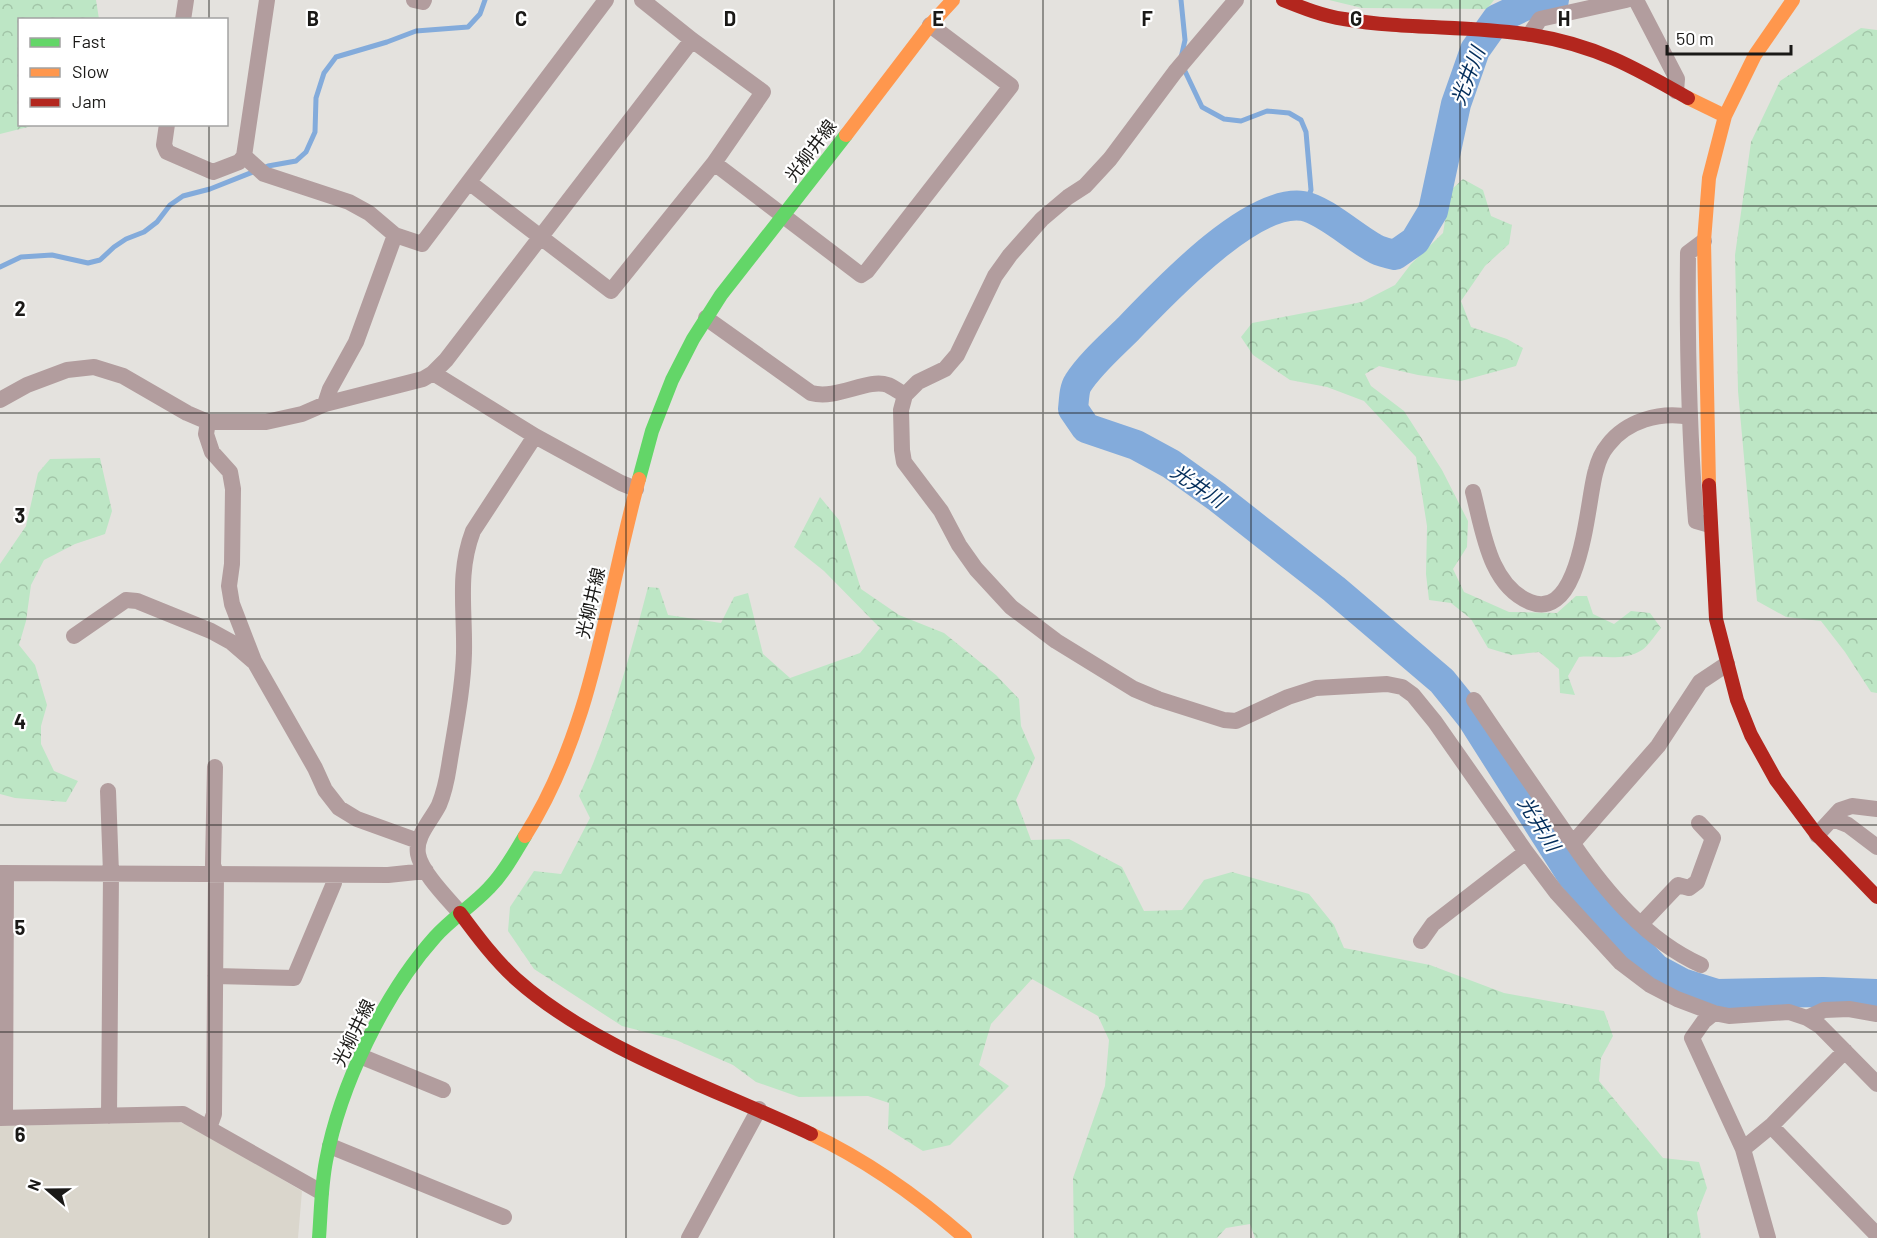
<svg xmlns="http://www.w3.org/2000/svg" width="1877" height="1238" font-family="Barlow,'Noto Sans JP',sans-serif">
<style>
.built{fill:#dad6cc}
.forest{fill:url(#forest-crowns)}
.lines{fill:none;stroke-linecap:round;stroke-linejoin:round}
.stream{stroke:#83abdb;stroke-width:5}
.river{stroke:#83abdb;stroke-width:30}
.street{stroke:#b29d9e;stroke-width:16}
.fast{stroke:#63d668;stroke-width:14}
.slow{stroke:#ff974d;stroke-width:14}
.jam{stroke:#b3261e;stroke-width:14}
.grid{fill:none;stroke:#1a1917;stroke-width:1.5;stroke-opacity:0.55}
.labels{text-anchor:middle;stroke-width:4.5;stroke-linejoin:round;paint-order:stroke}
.street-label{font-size:18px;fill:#1a1917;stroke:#fff}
.water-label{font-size:20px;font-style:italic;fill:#042e5b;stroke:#fff}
.grid-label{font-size:20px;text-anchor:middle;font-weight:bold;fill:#1a1917;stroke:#fff;stroke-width:4.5;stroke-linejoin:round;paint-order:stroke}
</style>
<defs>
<pattern id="forest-crowns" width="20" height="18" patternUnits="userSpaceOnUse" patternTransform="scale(1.5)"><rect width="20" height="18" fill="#bde6c5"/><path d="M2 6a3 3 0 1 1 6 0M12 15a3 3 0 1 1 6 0" fill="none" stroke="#a2c5a8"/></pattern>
</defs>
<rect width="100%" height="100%" fill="#e4e2de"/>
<path class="built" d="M 178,1122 L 192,1126 L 302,1191 L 298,1238 L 0,1238 L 0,1126 Z"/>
<path class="forest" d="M 0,0 L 96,0 L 99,19 L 20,20 L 20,124 L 36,125 L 0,134 Z
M 1329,0 L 1494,0 L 1487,9 L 1362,8 Z
M 1861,28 L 1877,30 L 1877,693 L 1871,692 L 1845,652 L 1821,621 L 1786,617 L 1757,601 L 1738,391 L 1735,255 L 1751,142 L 1780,81 Z
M 1463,179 L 1483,190 L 1491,216 L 1512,225 L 1509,244 L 1485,266 L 1461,301 L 1471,327 L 1507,339 L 1523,348 L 1516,366 L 1461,381 L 1418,375 L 1379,366 L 1365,374 L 1371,386 L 1404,411 L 1442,470 L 1468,521 L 1467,547 L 1453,569 L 1464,592 L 1509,612 L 1557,613 L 1576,596 L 1587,596 L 1593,614 L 1614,624 L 1631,611 L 1650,613 L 1661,628 C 1655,635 1649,645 1642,650 C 1623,662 1601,655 1579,657 L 1568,676 L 1575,695 L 1560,693 L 1559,669 L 1539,652 L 1511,655 L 1488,648 L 1471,619 L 1451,603 L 1429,600 L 1426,574 L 1427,526 L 1416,457 L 1364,401 L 1327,387 L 1290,380 L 1253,355 L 1241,337 L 1252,323 L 1362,302 L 1395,285 L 1411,264 L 1443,233 L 1450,191 Z
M 100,458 L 112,511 L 105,534 L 75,544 L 44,560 L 31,585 L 26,621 L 19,645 L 35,665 L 47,705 L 41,726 L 41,744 L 54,771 L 78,781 L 66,802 L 15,798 L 0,794 L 0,564 L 26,526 L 38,473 L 50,459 Z
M 820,497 L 839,520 L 861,589 L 899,615 L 944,633 L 996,675 L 1019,699 L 1021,726 L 1035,758 L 1016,800 L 1031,840 L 1069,839 L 1122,867 L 1144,911 L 1182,910 L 1204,880 L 1232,872 L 1309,894 L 1334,925 L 1344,948 L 1430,965 L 1504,993 L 1604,1011 L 1613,1036 L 1601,1058 L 1599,1081 L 1663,1158 L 1699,1162 L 1707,1188 L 1697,1213 L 1701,1238 L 1255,1238 L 1250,1224 L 1226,1228 L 1217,1238 L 1074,1238 L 1073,1178 L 1105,1086 L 1109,1040 L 1098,1016 L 1032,979 L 991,1024 L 979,1065 L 1009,1086 L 950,1145 L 923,1151 L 888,1129 L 889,1103 L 868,1096 L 799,1097 L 756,1082 L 733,1065 L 676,1040 L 622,1026 L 534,969 L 508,931 L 510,907 L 534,871 L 561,874 L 590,818 L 579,796 C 610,729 629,659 648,587 L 659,588 L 668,615 L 721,623 L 734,597 L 748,593 L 763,654 L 790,678 L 860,653 L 880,628 L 824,571 L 794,547 Z"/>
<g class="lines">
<path class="stream" d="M 1181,58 L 1185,40 L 1181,0
M 1183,67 L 1202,107 L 1224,119 L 1241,121 L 1267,111 L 1289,113 L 1301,120 L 1306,132 L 1311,190 L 1305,206
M 0,267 L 21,257 L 52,255 L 88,263 L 100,260 L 114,247 L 126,239 L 144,232 L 157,222 L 170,205 L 183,196 L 210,189 L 268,166 L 296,161 L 306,152 L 315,132 L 316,98 L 324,73 L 336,57 L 387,42 L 416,31 L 468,27 L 480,14 L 485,0"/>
<path class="river" d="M 1554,0 L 1531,3 L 1497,19 L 1475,50 L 1456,104 L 1433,211 L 1415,241 L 1395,255 C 1388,253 1380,252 1374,248 C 1355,238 1323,209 1303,206 C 1251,198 1162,294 1128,329 C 1112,345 1090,364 1078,383 C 1074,389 1074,401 1073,409 L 1086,428 L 1136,445 L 1171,464 L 1217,497 L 1334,589 L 1442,681 L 1471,717 L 1572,876 L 1627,939 L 1656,969 L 1682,983 L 1717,994 L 1823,992 L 1877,994"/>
<path class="street" d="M 267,0 L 244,156 L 264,174 L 349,202 L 369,213 L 395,235 L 422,244 L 606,0
M 414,0 L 423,2 L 424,0
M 1236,0 L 1175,72 L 1110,159 L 1085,186 L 1068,197 L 1042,219 L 1010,255 L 995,276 L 957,355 L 945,369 L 918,382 L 905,395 L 901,410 L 902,450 L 904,462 L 941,511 L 959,545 L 976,569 L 1011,607 L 1056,641 L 1134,689 L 1158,699 L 1224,720 L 1236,721 L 1288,697 L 1316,688 L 1387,684 L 1402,687 L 1413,695 L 1435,722 L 1526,852 L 1556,892 L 1621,963 L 1650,985 L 1677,999 L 1714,1013 L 1729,1016 L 1789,1012 L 1807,1018 L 1820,1026 L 1877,1084
M 1636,0 L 1677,79 L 1676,91
M 183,20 L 186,0
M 1530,34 L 1540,19 L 1626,0
M 167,124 L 164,145 L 167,152 L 213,172 L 239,162 L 244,156
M 714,163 L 861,275 L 867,271 L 1011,86 L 930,25
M 470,183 L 611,291 L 714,163 L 763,92 L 692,40 L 642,0
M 1704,241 L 1688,253 C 1687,342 1689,432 1696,521 L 1710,525
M 706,318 L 811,393 C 838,400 867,378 888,385 C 894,388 900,392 905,395
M 433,373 L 535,436 L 621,483 L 636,489
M 0,400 L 27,385 L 67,370 L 94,367 L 123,376 L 187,413 L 208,422 L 266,422 L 302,414 L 325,404 L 423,379 L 433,373 L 446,360 L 692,40
M 325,404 L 330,389 L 356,342 L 395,235
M 208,422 L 206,434 L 212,452 L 230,472 L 233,489 L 232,564 L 229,586 L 232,604 L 254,661 L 315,768 L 325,790 L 339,808 L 357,819 L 418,841
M 1473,492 C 1483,530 1489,585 1530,602 C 1583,623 1587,497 1596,470 C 1598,462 1603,451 1608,445 C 1626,421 1660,411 1690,417
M 74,636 L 126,600 L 137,601 L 211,631 L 231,642 L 253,661
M 1474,700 C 1506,748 1540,796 1573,844 C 1606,892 1646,940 1701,965
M 108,791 L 111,873 L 109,1116
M 1833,819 L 1848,825 L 1877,847
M 1817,835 L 1840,810 L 1852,806 L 1877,809
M 1573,843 L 1658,746 L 1700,682 L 1727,664
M 0,873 L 388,875 L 426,871
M 460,913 C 448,899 421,872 418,854 C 415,836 431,821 439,805 C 444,793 447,779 449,766 C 455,728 463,691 464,653 C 465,610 457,573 473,531 L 535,436
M 1641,924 L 1678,885 L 1689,888 L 1697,882 L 1713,838 L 1699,823
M 1421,941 L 1433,924 L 1526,852
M 215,976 L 294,978 L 334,883 L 332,875
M 1714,1013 L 1704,1021 L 1692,1038 L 1743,1149 L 1768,1238
M 1807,1018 L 1824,1010 L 1849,1009 L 1877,1014
M 360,1056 L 443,1090
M 0,1118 L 183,1114 L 321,1192
M 5,1118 L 6,873
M 1771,1126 L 1877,1235
M 209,1128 L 214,1114 L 216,873 L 213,865 L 215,767
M 330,1146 L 504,1217
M 1743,1149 L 1771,1126 L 1845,1051
M 689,1238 L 759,1109"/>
<path class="fast" d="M 639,479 L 652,431 L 672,380 L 693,339 L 721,295 L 846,135
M 319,1238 C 321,1212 321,1187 326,1161 C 340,1086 384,994 435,937 C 451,919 472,906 489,888 C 504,873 514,854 525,836"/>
<path class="slow" d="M 1688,98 L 1725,116 L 1755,55 L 1793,0
M 846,135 L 930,25 L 953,0
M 1709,485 L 1704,241 L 1709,178 L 1725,116
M 525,836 C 593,729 606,599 639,479
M 811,1134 C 868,1161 917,1196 965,1238"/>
<path class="jam" d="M 1283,0 C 1303,8 1323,16 1344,19 C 1406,30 1470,25 1532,35 C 1595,45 1634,67 1688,98
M 1709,485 L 1716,619 L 1737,700 L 1751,735 L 1776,780 L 1817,835 L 1877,897
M 460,913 C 477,936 495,960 516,979 C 594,1049 716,1089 811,1134"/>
</g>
<path class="grid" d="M 209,0 L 209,20M 417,0 L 417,1238M 626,0 L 626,1238M 834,0 L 834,1238M 1043,0 L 1043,1238M 1251,0 L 1251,1238M 1460,0 L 1460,1238M 1668,0 L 1668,1238M 209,124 L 209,1238M 0,206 L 1877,206M 0,413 L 1877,413M 0,619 L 1877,619M 0,825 L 1877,825M 0,1032 L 1877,1032"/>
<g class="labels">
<g class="street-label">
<text transform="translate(811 151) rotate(-53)" y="6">光柳井線</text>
<text transform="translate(591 603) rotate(-77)" y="6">光柳井線</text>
<text transform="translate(354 1033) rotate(-64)" y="6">光柳井線</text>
</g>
<g class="water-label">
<text transform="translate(1468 76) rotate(-69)" y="7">光井川</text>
<text transform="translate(1198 486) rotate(34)" y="7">光井川</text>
<text transform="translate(1539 824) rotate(58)" y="7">光井川</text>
</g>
</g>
<g class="grid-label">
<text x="313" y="26">B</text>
<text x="521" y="26">C</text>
<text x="730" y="26">D</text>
<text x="938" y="26">E</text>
<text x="1147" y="26">F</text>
<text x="1356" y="26">G</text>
<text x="1564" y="26">H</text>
<text x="20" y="316">2</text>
<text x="20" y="523">3</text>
<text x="20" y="729">4</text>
<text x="20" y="935">5</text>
<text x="20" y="1142">6</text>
</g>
<rect x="18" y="18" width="210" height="108" fill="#ffffff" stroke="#a3a3a2" stroke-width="1.5"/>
<rect x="30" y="38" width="30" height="9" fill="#63d668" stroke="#a3a3a2" stroke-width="1.5"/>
<text x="72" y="48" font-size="18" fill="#1a1917">Fast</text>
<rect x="30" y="68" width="30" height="9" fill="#ff974d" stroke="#a3a3a2" stroke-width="1.5"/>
<text x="72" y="78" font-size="18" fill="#1a1917">Slow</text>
<rect x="30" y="98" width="30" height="9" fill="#b3261e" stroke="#a3a3a2" stroke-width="1.5"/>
<text x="72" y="108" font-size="18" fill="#1a1917">Jam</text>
<g transform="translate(48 1190) rotate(290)" stroke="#ffffff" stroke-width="4.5" paint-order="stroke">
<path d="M0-4.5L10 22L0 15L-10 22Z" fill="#1a1917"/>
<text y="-9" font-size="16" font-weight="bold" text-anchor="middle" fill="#1a1917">N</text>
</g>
<path d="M1667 45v9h124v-9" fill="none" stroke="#1a1917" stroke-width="3"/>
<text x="1676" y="45" font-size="18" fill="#1a1917" stroke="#ffffff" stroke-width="4.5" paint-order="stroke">50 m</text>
</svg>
